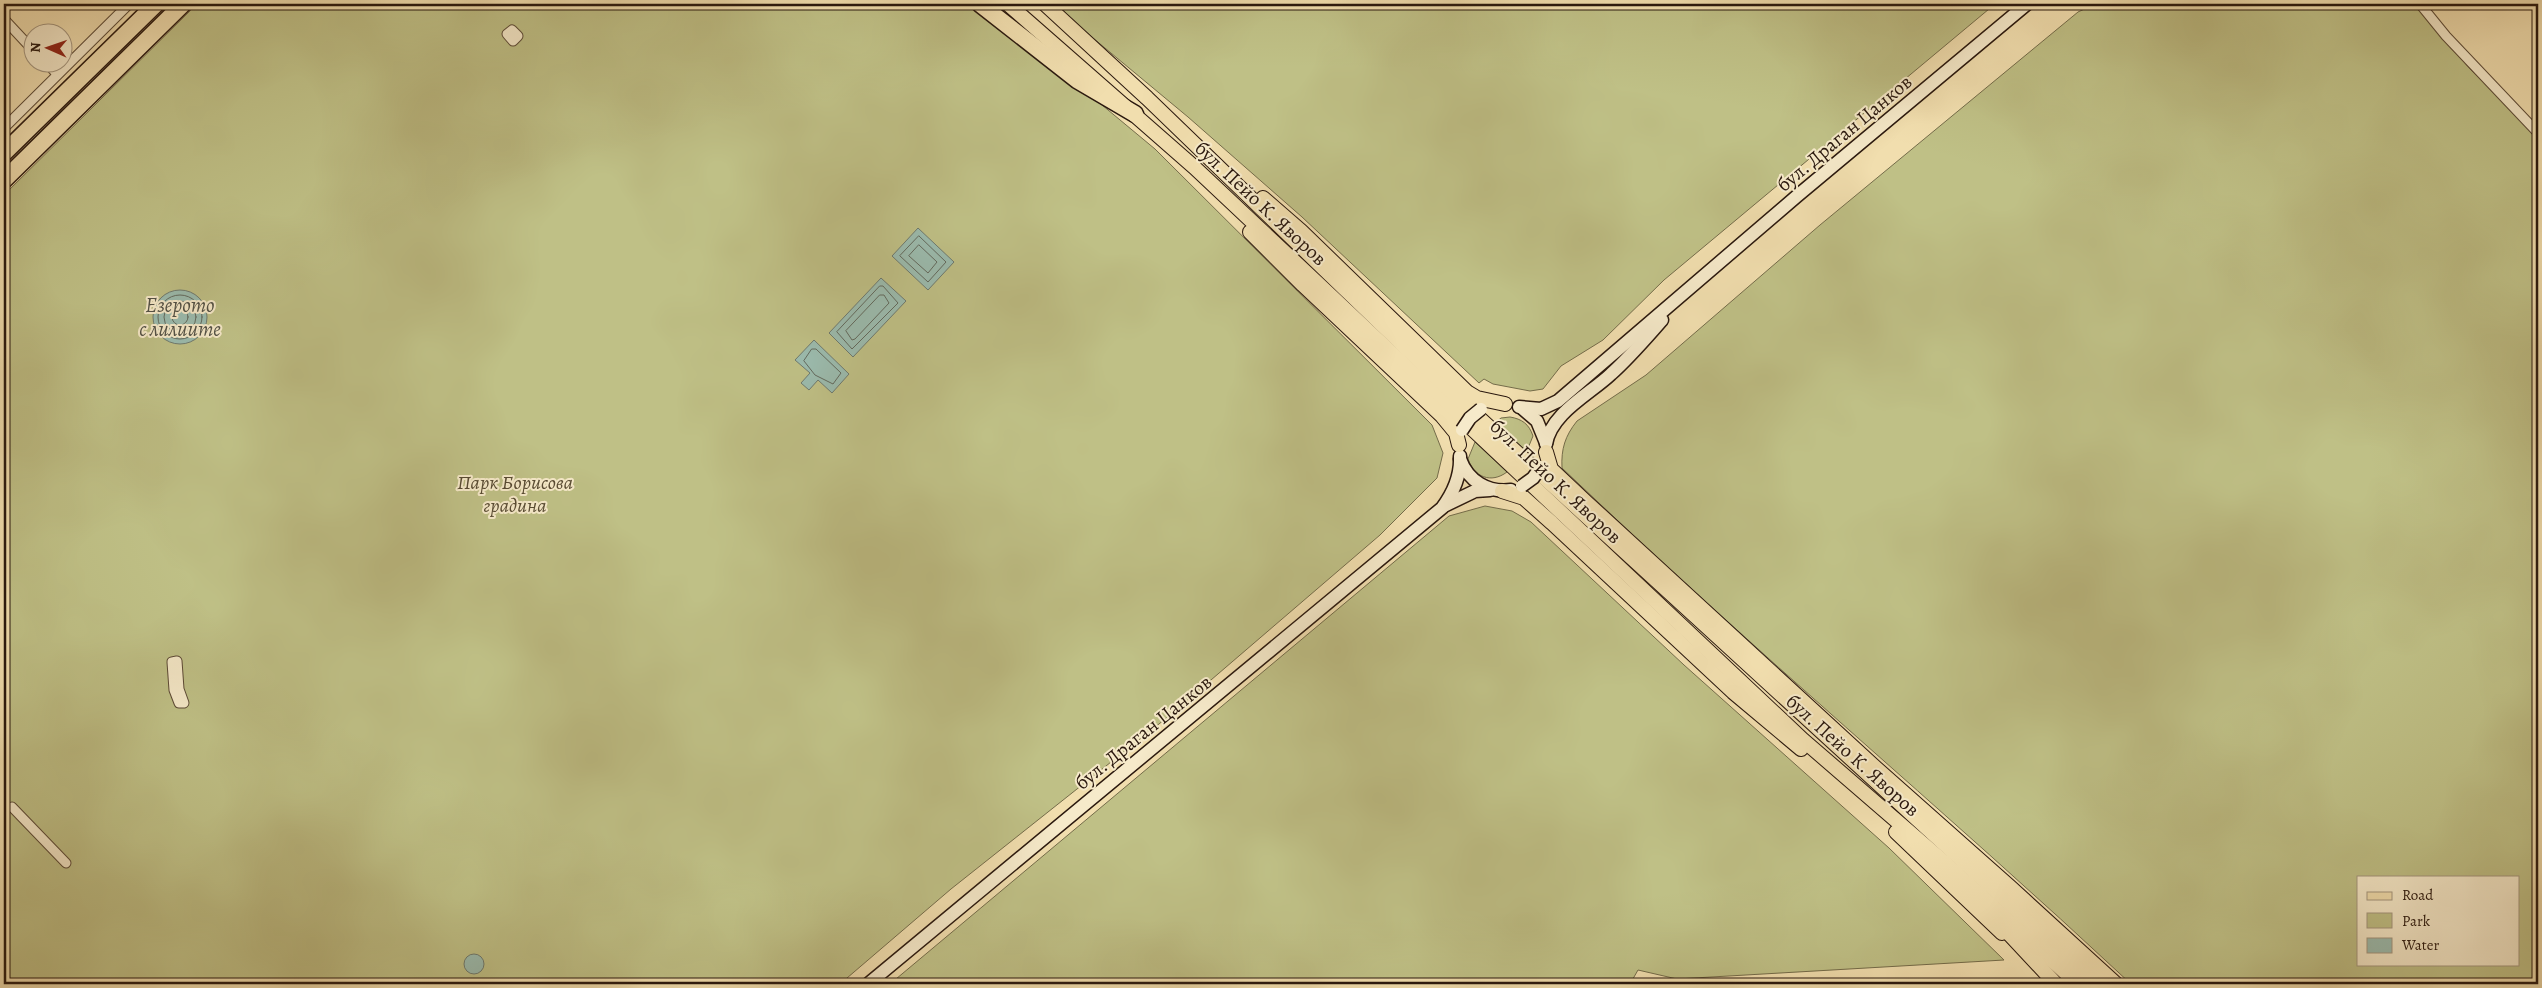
<svg xmlns="http://www.w3.org/2000/svg" width="2542" height="988" font-family="Alegreya,serif">
<rect width="100%" height="100%" fill="#f1deae"/>
<filter id="stains"><feTurbulence type="fractalNoise" baseFrequency=".004" numOctaves="4"/><feColorMatrix values="0 0 0 0 .2 0 0 0 0 .09 0 0 0 0 .02 0 0 0 .5 -.17"/></filter>
<radialGradient id="worn" r=".72"><stop offset=".6" stop-color="#630" stop-opacity="0"/><stop offset="1" stop-color="#630" stop-opacity=".3"/></radialGradient>
<g fill="#bfc086" stroke="#746c4a" fill-rule="evenodd">
<polygon points="197,4 968,4 1096,100 1155,149 1432,425 1443,453 1437,478 1380,535 1169,716 951,889 840,984 4,984 4,195"/>
<polygon points="1052,4 1995,4 1664,280 1603,340 1561,366 1543,389 1530,391 1493,384 1484,379 1479,383 1302,217 1188,117"/>
<path d="M2095,4H2414L2471,70L2538,137V984H2131C1944,809 1747,646 1562,468C1561,449 1565,436 1577,421L1646,375L1820,225L2078,12ZM2358,877H2518V964H2358Z"/>
<path d="M1510,417C1522,419 1529,424 1533,436L1526,453L1495,423L1501,418Z"/>
<path d="M1475,442L1507,472C1491,484 1474,477 1468,459Z"/>
<polygon points="1485,506 1512,511 1531,522 1684,665 1889,848 2004,960 1677,979 1638,970 1630,984 890,984 1449,516"/>
</g>
<g fill="#9bbcaf" stroke="#6e7a6f">
<polygon points="918,228 954,262 928,290 892,256"/>
<polygon points="881,278 906,301 853,357 829,333"/>
<circle cx="180" cy="317" r="27"/>
<polygon points="814,340 849,374 832,393 818,380 809,390 801,383 810,373 795,360"/>
<circle cx="474" cy="964" r="10"/>
</g>
<g fill="none" stroke-linecap="round" stroke-linejoin="round">
<g stroke="#626a5e" stroke-width="1">
<polygon points="919,236 946,262 928,282 900,256"/>
<polygon points="919,245 937,262 928,273 909,256"/>
<polygon points="880,286 883,286 898,303 852,349 837,332"/>
<circle cx="180" cy="317" r="22"/>
<polygon points="880,295 884,295 889,303 855,339 852,340 846,331"/>
<circle cx="180" cy="317" r="16"/>
<circle cx="180" cy="317" r="8"/>
<polygon points="812,349 816,349 841,373 833,384 815,375 804,361"/>
</g>
<g stroke="#5c4a36" stroke-width="11">
<g id="street">
<polyline points="2420,4 2446,36 2538,133"/>
<polyline points="4,19 32,49"/>
<polygon points="512,30 518,36 513,41 507,34"/>
<polyline points="46,62 57,74"/>
<polyline points="4,128 129,4"/>
<polygon points="177,661 179,689 184,703 179,703 174,690 172,662"/>
<polyline points="12,807 66,863"/>
</g>
</g>
<g stroke="#2a180e" stroke-width="15">
<g id="secondary">
<polyline points="1519,407 1541,409 1558,401 1797,196 2027,4"/>
<polyline points="1523,409 1537,421 1546,443"/>
<path d="M1546,444C1551,413 1590,394 1611,374C1630,357 1646,338 1662,320"/>
<path d="M1460,459C1468,481 1488,493 1511,490"/>
<polyline points="1444,506 1475,491 1490,490"/>
<path d="M868,984L1442,508C1454,492 1461,476 1460,456"/>
</g>
</g>
<g stroke="#2a180e" stroke-width="16">
<g id="primary">
<polyline points="1008,4 1194,167 1803,740 1943,861 2078,984"/>
<polyline points="1045,4 1147,98 1467,407 2097,984"/>
<polyline points="1263,198 1301,231 1467,392 1477,398 1505,404"/>
<polyline points="1250,232 1303,285 1442,416 1456,433 1459,445"/>
<polyline points="1546,452 1551,469 1586,502 1878,770 2010,887 2116,984"/>
<polyline points="1502,491 1524,498 1552,523 1733,692 1801,749"/>
<polyline points="1896,832 2002,933"/>
<polyline points="1999,923 2055,983"/>
</g>
</g>
<g stroke="#2a180e" stroke-width="19">
<g id="highway">
<polyline points="980,4 1077,80 1135,114"/>
<polyline points="4,153 156,4"/>
<polyline points="4,180 183,4"/>
</g>
</g>
<use href="#street" stroke="#f6eaca" stroke-width="9"/>
<use href="#secondary" stroke="#f6eaca" stroke-width="12"/>
<use href="#primary" stroke="#f1deae" stroke-width="14"/>
<use href="#highway" stroke="#f1deae" stroke-width="16"/>
<g stroke="#2a180e" stroke-width="15" stroke-linecap="butt">
<g id="secondary-bridge">
<polyline points="1462,430 1470,418 1481,409"/>
<polyline points="1522,486 1533,478 1541,467"/>
</g>
</g>
<use href="#secondary-bridge" stroke="#f6eaca" stroke-width="12"/>
</g>
<g text-anchor="middle" stroke-width="4" stroke-linejoin="round" paint-order="stroke">
<g font-size="20" fill="#2a180e" stroke="#f6eaca">
<text transform="translate(1844 133) rotate(-40)" y="7">бул. Драган Цанков</text>
<text transform="translate(1261 203) rotate(43)" y="7">бул. Пейо К. Яворов</text>
<text transform="translate(1556 481) rotate(43)" y="7">бул. Пейо К. Яворов</text>
<text transform="translate(1143 732) rotate(-39)" y="7">бул. Драган Цанков</text>
<text transform="translate(1853 755) rotate(42)" y="7">бул. Пейо К. Яворов</text>
</g>
<g font-size="20" font-style="italic" fill="#574a32" stroke="#f6eaca">
<text x="515" y="489">Парк Борисова<tspan x="515" dy="23">градина</tspan></text>
</g>
<g font-size="21" font-style="italic" fill="#525146" stroke="#f6eaca">
<text x="180" y="312">Езерото<tspan x="180" dy="24">с лилиите</tspan></text>
</g>
</g>
<rect width="2542" height="988" fill="none" stroke="#f1deae" stroke-width="20"/>
<rect x="5" y="5" width="2532" height="978" fill="none" stroke="#2a180e" stroke-width="2.5"/>
<rect x="10" y="10" width="2522" height="968" fill="none" stroke="#2a180e"/>
<rect x="2357" y="876" width="162" height="90" fill="#f6eaca" stroke="#a4967f"/>
<rect x="2367" y="892" width="25" height="8" fill="#f1deae" stroke="#a4967f"/>
<text x="2402" y="900" font-size="15" fill="#2a180e">Road</text>
<rect x="2367" y="913" width="25" height="15" fill="#bfc086" stroke="#a4967f"/>
<text x="2402" y="926" font-size="15" fill="#2a180e">Park</text>
<rect x="2367" y="938" width="25" height="15" fill="#9bbcaf" stroke="#a4967f"/>
<text x="2402" y="950" font-size="15" fill="#2a180e">Water</text>
<g transform="translate(48 48) rotate(272)"><circle r="24" fill="#f6eaca" stroke="#a4967f"/>
<path d="M0-4L9 19L0 12L-9 19Z" fill="#8f2418"/>
<text y="-8" font-size="14" font-weight="bold" text-anchor="middle" fill="#2a180e">N</text>
</g>
<rect width="100%" height="100%" filter="url(#stains)"/>
<rect width="100%" height="100%" fill="url(#worn)"/>
</svg>
